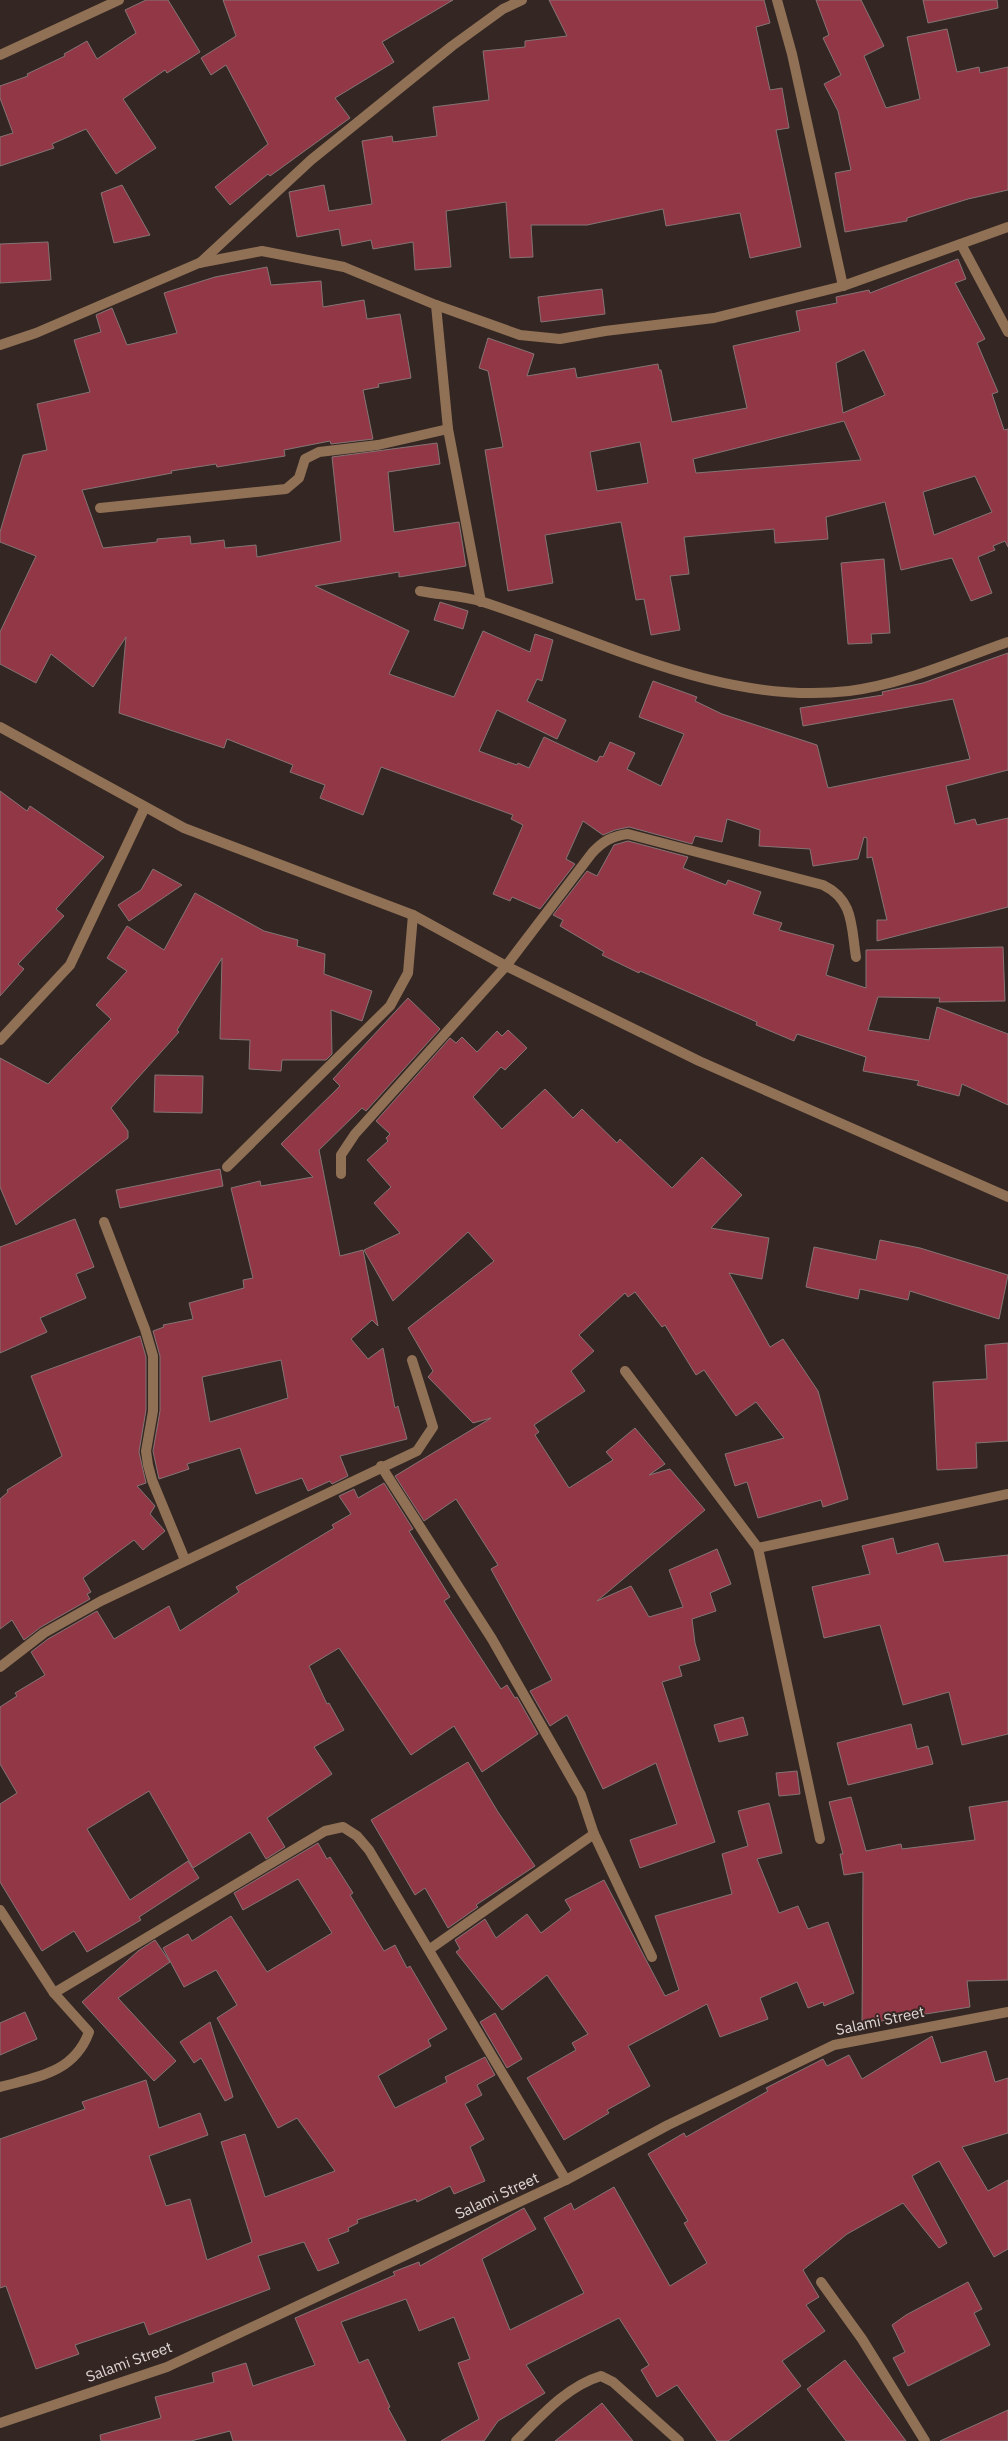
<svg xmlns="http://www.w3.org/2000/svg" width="1008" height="2441" font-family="'IBM Plex Sans',sans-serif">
<rect width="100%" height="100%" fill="#342723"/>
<g fill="#923746" stroke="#857475" fill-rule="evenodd">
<polygon points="146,0 168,0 200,52 167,73 165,70 123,99 156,148 116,174 86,129 52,144 54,148 0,166 0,137 13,133 0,98 0,86 28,76 27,74 65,56 64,54 87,41 97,59 136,33 125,10"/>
<polygon points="223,0 453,0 382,42 394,62 335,98 350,118 270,176 268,174 230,205 215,187 268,144 226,65 211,75 201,58 236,36"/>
<polygon points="549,0 764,0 770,23 756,27 770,90 782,88 789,128 776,130 801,247 750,258 740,213 666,226 663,209 587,225 531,225 533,257 510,258 506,202 446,211 451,267 415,270 413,242 373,249 371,240 342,246 339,229 297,237 289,192 324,185 329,211 372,204 362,141 392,136 393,142 437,136 433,107 489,100 483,51 525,47 525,41 567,36"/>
<polygon points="816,0 861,0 884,46 864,56 886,108 920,99 907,37 947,29 957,72 979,67 980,73 1008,67 1008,190 968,199 907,218 907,221 845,232 835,173 851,170 838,111 824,84 841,75 823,38 829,35"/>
<polygon points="923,0 997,0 998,8 928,23"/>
<polygon points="122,185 150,235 114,243 101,193"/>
<polygon points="48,242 51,280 0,283 0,244"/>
<path d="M958,259L966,279L955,283L985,339L977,343L998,392L992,394L1004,430L1008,429V547L1005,541L993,546L995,550L978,557L992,593L971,601L952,558L901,570L885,502L826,517L828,539L775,543L774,529L684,537L689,574L670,576L680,630L651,635L644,599L636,600L621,522L545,535L553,583L508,591L485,450L503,447L488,371L479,368L488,338L534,354L527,376L575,368L577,378L658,364L659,370H661L672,422L747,408L733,346L800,331L796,311L837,303L836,297L869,290L870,293ZM864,350L885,395L843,413L836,363ZM844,421L861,460L696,473L693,459ZM640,442L648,483L597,491L590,452ZM975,476L992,512L934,535L923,492Z"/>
<polygon points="267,267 271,285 321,281 323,307 364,300 367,319 400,314 411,378 378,384 379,387 363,390 373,439 331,444 330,441 284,450 285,456 217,467 216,464 171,471 172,473 82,490 103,548 157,542 157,539 190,536 191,544 224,540 225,548 256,545 257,557 341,541 332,457 437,443 440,464 388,472 394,532 459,522 466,566 399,577 399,572 315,586 409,631 389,674 454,697 483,631 530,652 535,634 553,640 542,681 537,679 527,701 566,720 557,739 497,710 479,751 517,765 518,763 529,768 544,737 597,762 600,756 603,757 610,742 635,753 627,769 661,786 684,734 639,717 653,681 697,697 695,701 722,714 817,745 828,788 970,759 953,699 803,726 800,708 883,695 882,692 923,683 1008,653 1008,770 946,786 955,824 975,819 977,825 1008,818 1008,907 877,941 877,920 887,920 872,857 867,858 867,838 864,837 858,859 813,866 810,849 759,846 760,830 727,819 722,842 695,836 692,844 629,827 615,830 603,835 583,821 566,859 575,864 540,909 512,897 510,901 493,894 523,825 511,819 513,815 381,767 363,815 320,798 325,785 290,772 293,765 227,739 224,748 119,713 126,637 93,687 51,654 36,683 0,664 0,632 36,556 0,542 0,532 23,455 47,450 37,404 90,392 74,340 101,332 96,315 112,308 127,345 177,333 164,293 215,277"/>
<polygon points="602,289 605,314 541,322 538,297"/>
<polygon points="884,559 890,633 871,634 872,643 848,644 841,563"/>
<polygon points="440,602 468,611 463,629 434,620"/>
<polygon points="0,791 27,811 30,806 104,857 56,909 64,916 18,964 24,969 0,996"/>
<polygon points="628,841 688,857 683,868 726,885 728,880 761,892 753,914 782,923 779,930 834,945 826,975 866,988 866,950 1003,947 1005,1001 939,1002 940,998 878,997 868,1030 929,1040 937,1007 1008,1034 1008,1105 962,1084 959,1096 917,1085 919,1081 863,1071 866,1057 797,1034 794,1041 756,1025 757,1022 640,971 639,973 602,955 604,952 560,926 563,920 553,915 587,871 597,876 614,845"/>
<polygon points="153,869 182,885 129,921 118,905 141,890"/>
<polygon points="195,893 264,931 298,940 297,946 325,954 324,974 372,991 362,1021 331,1010 332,1054 326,1060 282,1060 281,1071 249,1069 250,1040 220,1039 222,958 177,1030 179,1032 111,1108 128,1131 128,1138 16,1225 0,1187 0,1058 48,1084 111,1019 96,1005 127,971 107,958 127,926 164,950"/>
<path d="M408,998L440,1029L366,1111L362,1108L319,1150L340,1256L363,1250L378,1326L372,1320L351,1339L368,1359L383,1348L395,1408L398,1406L407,1439L340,1456L348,1476L332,1484L330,1481L308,1491L302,1478L256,1494L240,1448L187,1464L189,1469L159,1479L153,1451L160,1411V1356L153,1331L164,1327L163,1325L193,1319L189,1303L244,1288L243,1280L253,1278L231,1188L260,1181L261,1186L313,1177L281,1144L340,1086L333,1079ZM281,1360L288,1398L210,1422L202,1377Z"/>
<polygon points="508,1030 527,1048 505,1070 501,1067 473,1097 502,1129 545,1089 573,1118 582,1109 617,1143 620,1139 672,1188 702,1157 742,1195 711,1228 769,1238 762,1279 729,1273 770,1347 783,1339 818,1391 848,1499 823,1507 821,1500 758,1518 747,1482 735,1486 725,1454 784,1438 756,1402 736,1416 704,1370 696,1375 665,1325 662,1327 635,1292 628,1297 625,1293 579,1335 594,1351 571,1371 585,1391 534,1425 539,1432 535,1435 569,1488 613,1460 606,1452 635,1428 665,1464 649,1475 670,1469 705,1510 597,1601 631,1586 649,1617 683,1607 669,1570 717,1549 731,1584 710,1593 716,1611 692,1619 695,1643 700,1660 679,1666 682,1676 662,1682 715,1842 640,1868 630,1840 677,1824 656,1763 603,1789 567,1715 550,1726 530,1691 552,1680 491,1569 498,1565 456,1499 424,1521 395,1476 491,1418 473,1423 428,1377 433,1371 408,1328 494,1261 468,1232 393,1301 364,1250 400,1233 374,1203 391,1187 367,1160 388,1141 386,1138 390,1134 376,1121 450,1038 456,1043 462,1037 477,1052 497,1031 502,1036"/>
<polygon points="155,1075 203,1076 202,1113 154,1112"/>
<polygon points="220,1169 223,1186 120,1208 116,1190"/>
<polygon points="75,1219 94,1267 76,1274 86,1298 40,1318 47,1332 0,1353 0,1247"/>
<polygon points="880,1240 920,1248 1008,1275 999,1319 910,1291 908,1300 860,1289 858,1299 806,1287 814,1247 876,1260"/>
<polygon points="140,1336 146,1357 146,1410 139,1452 146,1483 137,1486 155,1506 150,1514 165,1531 143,1550 134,1540 83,1578 91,1592 87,1594 90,1599 41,1627 24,1640 12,1620 0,1629 0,1499 8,1492 7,1490 62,1456 31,1376"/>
<polygon points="1008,1343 1008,1441 976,1443 977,1468 937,1470 933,1382 987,1379 985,1345"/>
<polygon points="384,1483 413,1529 409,1531 450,1597 444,1601 501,1689 507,1685 515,1698 517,1697 538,1734 482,1772 454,1726 411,1755 339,1648 309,1666 327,1704 329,1703 344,1730 314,1747 332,1774 267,1818 285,1847 266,1859 250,1832 193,1868 149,1791 87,1829 130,1900 188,1861 199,1878 139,1917 141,1920 87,1952 74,1931 42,1951 0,1882 0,1804 17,1793 0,1764 0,1707 17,1696 15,1693 45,1675 31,1652 48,1639 97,1611 114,1639 169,1606 180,1631 239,1592 236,1587 334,1528 332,1525 351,1514 339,1496 354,1489 358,1498"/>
<polygon points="893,1538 897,1554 938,1543 944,1562 1008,1555 1008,1734 962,1745 949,1692 903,1705 880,1625 824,1638 812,1587 870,1574 862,1546"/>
<polygon points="743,1717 748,1735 719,1742 714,1725"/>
<polygon points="911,1724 917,1749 928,1746 933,1764 848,1785 837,1743"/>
<polygon points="468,1762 498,1812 535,1866 476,1905 478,1907 448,1928 425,1888 415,1895 371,1820"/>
<polygon points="797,1771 800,1794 779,1796 776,1773"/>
<polygon points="851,1797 866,1851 901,1844 902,1849 975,1840 969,1807 1008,1801 1008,1980 967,1981 970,2007 862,2024 863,1872 844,1875 840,1854 843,1854 829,1802"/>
<polygon points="769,1803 782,1853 757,1859 779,1913 798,1906 808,1929 828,1922 854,1993 824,2006 823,2002 808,2008 797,1982 760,1998 768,2019 720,2037 707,2004 628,2046 650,2086 607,2110 609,2113 564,2140 527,2078 576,2050 572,2043 588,2034 547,1975 502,2010 456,1952 460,1949 455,1940 485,1919 496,1938 527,1914 541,1933 571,1910 565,1900 604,1880 665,1996 679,1990 655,1916 732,1894 722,1854 748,1846 738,1811"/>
<polygon points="318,1843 327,1859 330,1857 353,1893 350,1895 384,1951 395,1945 407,1968 410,1966 447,2029 428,2040 431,2046 378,2076 395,2108 447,2082 445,2077 485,2057 495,2075 477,2085 482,2095 465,2104 484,2139 470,2147 485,2181 454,2194 450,2186 417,2202 416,2199 357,2220 358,2223 348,2228 349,2231 328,2239 339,2263 318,2271 304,2242 258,2256 270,2289 149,2335 144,2322 75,2345 79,2354 36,2369 6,2286 0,2288 0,2139 85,2109 82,2102 146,2080 159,2128 200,2113 208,2135 149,2156 166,2206 190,2199 207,2260 252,2242 221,2142 245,2134 265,2197 335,2171 297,2118 278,2128 217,2018 237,2005 216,1970 184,1987 163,1948 188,1934 192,1941 231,1916 267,1972 332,1933 298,1879 243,1910 234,1893"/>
<polygon points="155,1940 170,1962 118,1998 176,2061 154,2081 82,2002 138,1951"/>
<polygon points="25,2012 37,2039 0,2055 0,2023"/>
<polygon points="495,2013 522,2059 507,2068 480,2022"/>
<polygon points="210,2022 233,2097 225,2101 201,2058 194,2063 180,2042"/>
<polygon points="932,2036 941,2063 986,2051 995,2082 1008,2078 1008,2133 962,2147 988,2191 1008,2180 1008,2249 994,2257 939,2161 912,2176 947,2243 939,2248 903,2203 847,2234 803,2270 819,2297 806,2305 825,2331 782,2361 801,2386 728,2441 717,2441 677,2385 657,2397 641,2370 649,2365 619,2318 526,2365 545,2393 498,2421 484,2441 441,2441 479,2419 458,2363 470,2359 454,2317 419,2331 406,2299 341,2322 359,2363 368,2359 390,2407 388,2408 406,2441 233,2441 230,2431 191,2441 101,2441 100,2435 161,2418 155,2397 214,2382 212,2373 246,2363 253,2386 315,2365 295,2318 395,2275 393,2272 419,2262 420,2266 524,2208 536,2229 482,2259 510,2330 584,2293 544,2218 571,2203 574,2210 614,2187 670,2286 707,2263 684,2223 688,2221 648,2154 684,2133 686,2137 768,2091 766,2088 823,2059 827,2066 849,2055 862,2079"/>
<polygon points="968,2282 982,2309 974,2313 990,2345 908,2386 893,2358 905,2352 892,2325 906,2315"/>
<polygon points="845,2360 906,2441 846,2441 807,2389"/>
<polygon points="602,2403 633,2441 555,2441"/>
<polygon points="1008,2410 1008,2441 940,2441"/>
</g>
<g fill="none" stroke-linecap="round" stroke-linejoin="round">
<g stroke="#907156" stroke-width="10">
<polyline points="777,0 792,54 843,286"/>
<polyline points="0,55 119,0"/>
<polyline points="961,244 1008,332"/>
<polyline points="200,263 311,160 452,46 503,9 522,0"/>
<polyline points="436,305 448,429 481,602"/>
<polyline points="0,345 36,333 199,263 262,251 344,267 436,305 520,335 560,339 605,331 714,318 843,286 1008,227"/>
<polyline points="100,508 286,489 299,478 305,459 319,452 378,445 448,429"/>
<path d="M420,591C441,595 464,596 483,602C601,640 722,706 849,691C904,684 956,660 1008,642"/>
<polyline points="0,727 184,828 413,915 506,966 699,1061 1008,1197"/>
<polyline points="0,1040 70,965 145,807"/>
<polyline points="227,1167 390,1006 408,973 413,915"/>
<path d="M341,1174V1155L355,1134L506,966L592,853C603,841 612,836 628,834L823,885C854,900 851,926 856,957"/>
<polyline points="104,1222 145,1329 153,1356 153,1411 146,1451 148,1465 152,1480 185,1560"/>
<polyline points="625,1371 758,1548 820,1839"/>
<polyline points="381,1466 492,1639 581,1795 594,1834 652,1957"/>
<polyline points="758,1548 1008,1494"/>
<polyline points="0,1667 44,1633 101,1601 417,1451 433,1427 412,1360"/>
<path d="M0,1910L54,1993L89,2032C74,2073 37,2077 0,2087"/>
<polyline points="430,1949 594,1834"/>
<polyline points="54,1993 325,1831 343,1827 357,1836 369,1850 566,2180"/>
<polyline points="821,2282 862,2339 925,2441"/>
<polyline points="0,2423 167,2367 566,2180 668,2125 834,2045 1008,2012"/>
<path d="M516,2441C540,2417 567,2386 601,2376L613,2382L679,2441"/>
</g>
</g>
<g text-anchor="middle" stroke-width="4" stroke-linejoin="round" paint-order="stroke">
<g font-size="15" fill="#e0d7d5" stroke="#342723">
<text transform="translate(880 2021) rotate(-12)" y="5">Salami Street</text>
<text transform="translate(497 2196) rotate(-25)" y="5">Salami Street</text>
<text transform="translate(129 2362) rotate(-20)" y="5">Salami Street</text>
</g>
</g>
</svg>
